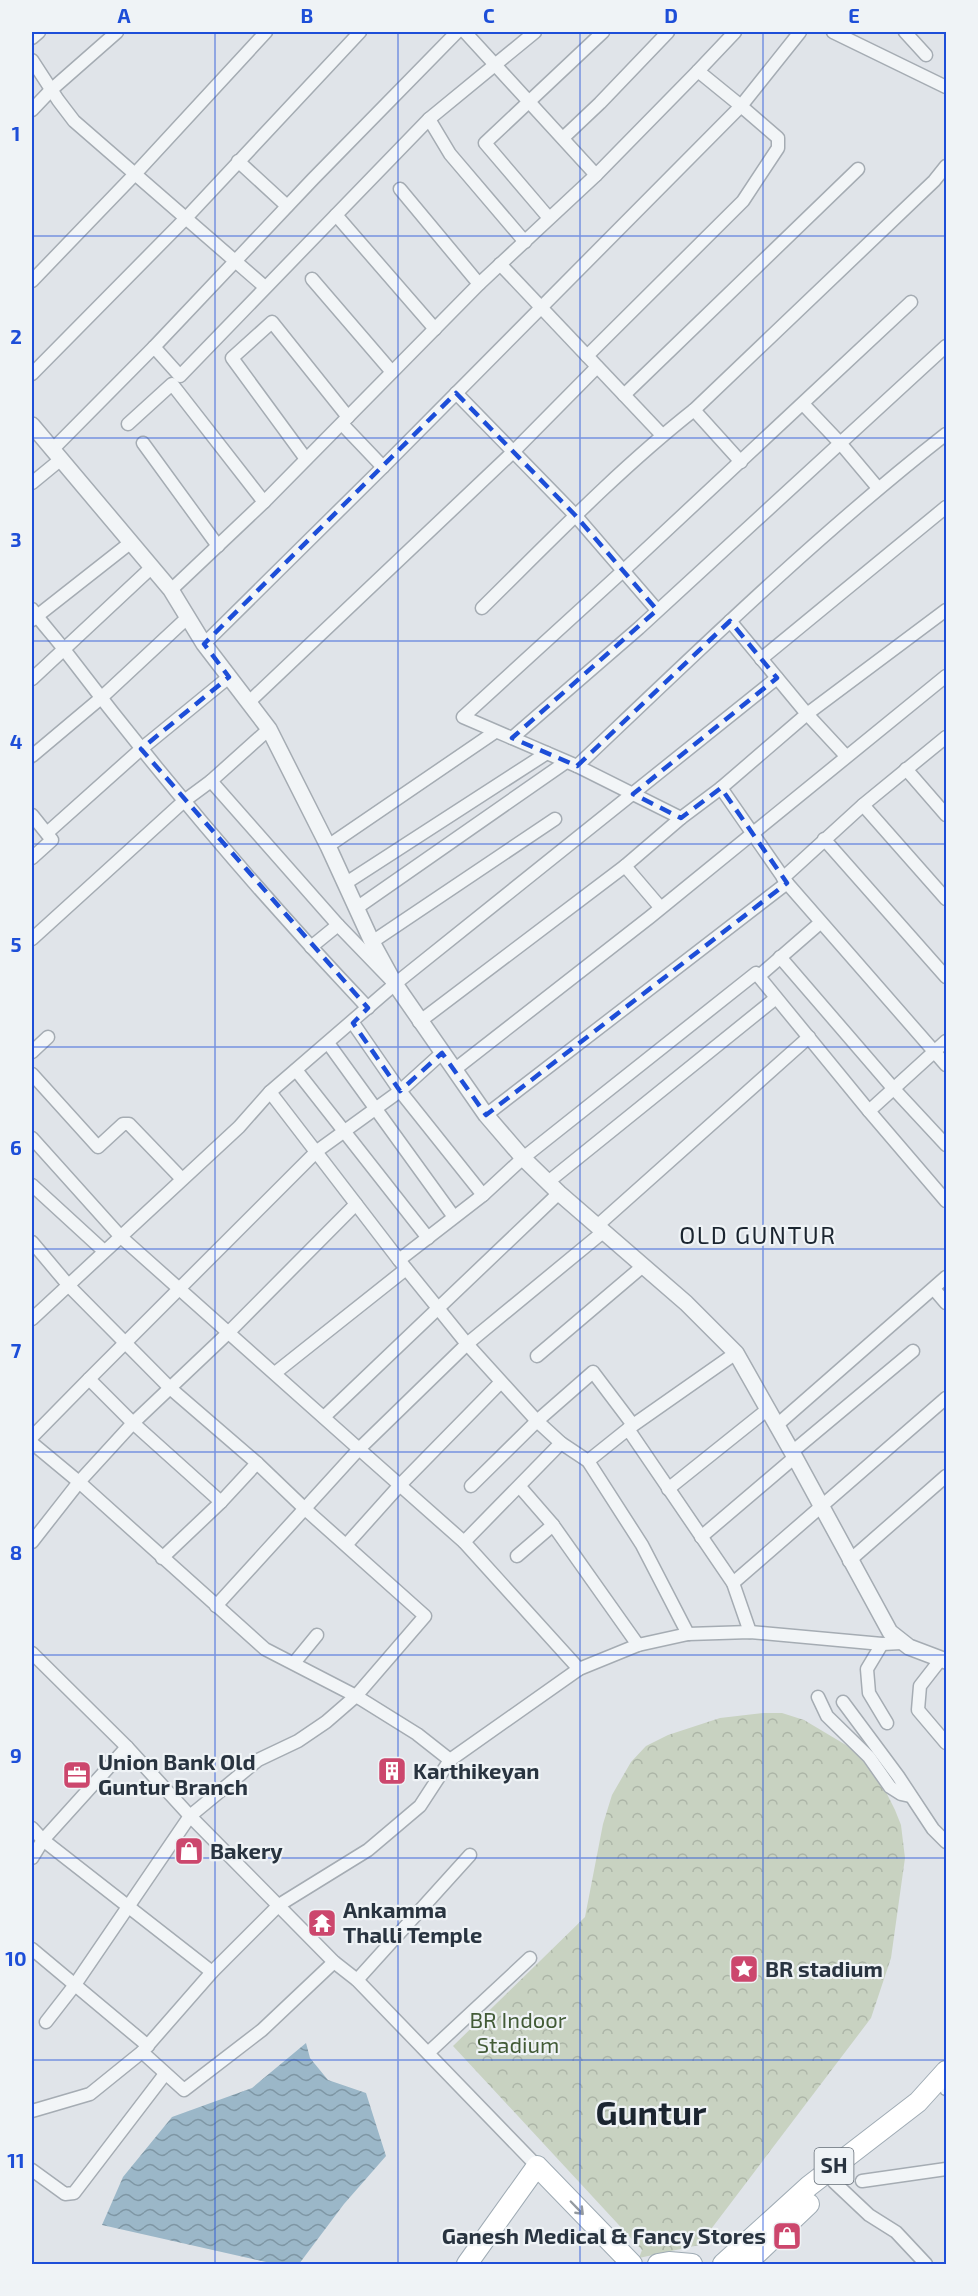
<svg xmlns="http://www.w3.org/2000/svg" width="978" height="2296" font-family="'Exo 2',sans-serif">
<defs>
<pattern id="park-crowns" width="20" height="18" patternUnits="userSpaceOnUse" patternTransform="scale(1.5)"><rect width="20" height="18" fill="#c8d2c1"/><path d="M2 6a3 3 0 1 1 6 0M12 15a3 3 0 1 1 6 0" fill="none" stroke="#acb5a7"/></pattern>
<pattern id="water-waves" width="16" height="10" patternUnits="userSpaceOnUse" patternTransform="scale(1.5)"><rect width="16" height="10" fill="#9bb7c8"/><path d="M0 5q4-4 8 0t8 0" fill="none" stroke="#7e96a4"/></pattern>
</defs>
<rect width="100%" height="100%" fill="#e0e4e9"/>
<polygon fill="url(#park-crowns)" points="763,1713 782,1713 804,1720 846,1745 865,1761 882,1784 895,1810 901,1825 905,1858 891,1958 871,2018 699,2245 639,2258 642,2250 453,2046 585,1917 603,1824 612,1795 631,1762 646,1746 668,1735 720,1718"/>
<polygon fill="url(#water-waves)" points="306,2043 310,2058 328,2080 366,2093 386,2156 344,2204 299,2264 275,2264 102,2225 123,2177 172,2117 252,2088"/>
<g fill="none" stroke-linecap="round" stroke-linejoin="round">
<g stroke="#a5acb3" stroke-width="15">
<g id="minor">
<polyline points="465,32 596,175"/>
<polyline points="833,32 946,87"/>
<polyline points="905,32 926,55"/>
<polyline points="32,38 39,32"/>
<polyline points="32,60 58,100 74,121 265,287"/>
<polyline points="698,71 735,32"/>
<polyline points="32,110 51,90 117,32"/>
<polyline points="429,119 450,154 525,242"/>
<polyline points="563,138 600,103 668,32"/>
<polyline points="238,161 287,206"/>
<polyline points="400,189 479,284"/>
<polyline points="336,215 435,329"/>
<polyline points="549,218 485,143 603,32"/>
<polyline points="500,264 662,435"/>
<polyline points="312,279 392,372"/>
<polyline points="32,281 135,174 266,32"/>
<polyline points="154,347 313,179 457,32"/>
<polyline points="32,374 186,218 360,32"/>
<polyline points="456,393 575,515 657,610"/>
<polyline points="624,395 858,169"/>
<polyline points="803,404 841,444 878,488"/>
<polyline points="694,410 741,462"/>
<polyline points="128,424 172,384 264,502"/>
<polyline points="342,424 383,467"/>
<polyline points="143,443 218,546"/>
<polyline points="52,450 154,347 180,376 429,119 535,32"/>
<polyline points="306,459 232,358 272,322 348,417"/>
<polyline points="32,483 60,460"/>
<polyline points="171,590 264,502 479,284 596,175 698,71 741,106 800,32"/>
<path d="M482,608C551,540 618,470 694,410L934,181L946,166"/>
<path d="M32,609C42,624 55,637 66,652C160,776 261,895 368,1008"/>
<polyline points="32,620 130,543"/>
<polyline points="730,621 807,714 846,756"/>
<polyline points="204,644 383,467 741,106 778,138 778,148 743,201 587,356"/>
<polyline points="761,659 946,507"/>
<polyline points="32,679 152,567"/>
<polyline points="249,702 514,451 597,367"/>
<polyline points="269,729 211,781 338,925"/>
<polyline points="512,738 639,628 946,346"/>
<polyline points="32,756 101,698 187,618"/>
<path d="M577,766C697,652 816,536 946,434"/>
<polyline points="906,769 946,815"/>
<polyline points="721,788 787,883 946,1065"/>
<polyline points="863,805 946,899"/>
<polyline points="32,815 52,840 32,858"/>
<polyline points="681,818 577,766 463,717 624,570 911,302"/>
<polyline points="47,833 141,749 229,677"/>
<polyline points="824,839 946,977"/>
<polyline points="328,846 495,732"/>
<polyline points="625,866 660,907"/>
<polyline points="783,878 863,805 946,737"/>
<polyline points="346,883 547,753"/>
<polyline points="358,907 566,762"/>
<polyline points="32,939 184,801 211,781"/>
<polyline points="372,942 555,819"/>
<polyline points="311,947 338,925 395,984 777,678"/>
<polyline points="780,957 893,1088 946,1145"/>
<polyline points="759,976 820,923"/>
<polyline points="419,1022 625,866 681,818 721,788 807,714 946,610"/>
<polyline points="353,1023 400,1091 483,1195"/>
<polyline points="328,1043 454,1217"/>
<polyline points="32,1052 48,1037"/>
<polyline points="296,1070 428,1238"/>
<polyline points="454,1070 650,917 946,676"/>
<polyline points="32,1074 98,1147 123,1124 129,1124 182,1179"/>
<polyline points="270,1092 399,1260 467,1344 603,1232"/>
<polyline points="869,1111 946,1041"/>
<polyline points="486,1115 787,883"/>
<polyline points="32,1138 121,1237 359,1449 467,1344 537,1421 561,1443 588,1461 642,1545 688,1634"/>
<polyline points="548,1182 776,998"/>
<polyline points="32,1185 104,1251"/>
<polyline points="597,1226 809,1037"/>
<polyline points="32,1242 69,1286 170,1388 257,1463 304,1508 425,1616 356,1696 326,1722 298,1741 258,1760 190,1816 74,1986 46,2022"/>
<polyline points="399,1260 483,1195 523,1158 756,973 869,1111 946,1201"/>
<polyline points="934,1289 946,1303"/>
<polyline points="32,1319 239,1127 270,1092 395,984"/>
<polyline points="537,1356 643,1266"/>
<polyline points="275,1373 406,1269"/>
<polyline points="89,1379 317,1151 400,1091 442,1053"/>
<polyline points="324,1417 559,1193"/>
<polyline points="777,1425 946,1277"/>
<polyline points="629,1428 736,1353"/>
<polyline points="32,1437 89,1379 133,1423 221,1502"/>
<polyline points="32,1443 79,1482 265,1649 356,1696 417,1734 450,1760"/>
<polyline points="792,1452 913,1351"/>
<polyline points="588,1461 628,1429 733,1583 750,1632"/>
<polyline points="471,1486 537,1421 593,1372 633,1425"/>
<polyline points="520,1487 553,1525 638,1645"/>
<polyline points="668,1489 768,1409"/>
<polyline points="701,1537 795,1457"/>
<polyline points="32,1542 79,1482 133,1423 228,1333 356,1204"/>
<polyline points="464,1542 561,1443"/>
<polyline points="347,1544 399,1486 500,1383"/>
<polyline points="517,1556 553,1525"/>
<polyline points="162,1558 221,1502 257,1463"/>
<polyline points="849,1561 946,1476"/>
<polyline points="733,1583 946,1398"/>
<polyline points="216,1606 359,1449 464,1542 579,1669"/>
<polyline points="882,1644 867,1669 869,1693 887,1723"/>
<polyline points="32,1653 127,1747 190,1816 334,1962 357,1980 537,2166"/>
<polyline points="941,1659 920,1686 918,1710 946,1743"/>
<polyline points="294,1663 317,1635"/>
<polyline points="818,1697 827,1716 869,1757 890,1787 901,1794 910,1796"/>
<polyline points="843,1702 898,1776 933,1829 946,1842"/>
<polyline points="32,1828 43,1840 212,1972"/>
<polyline points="32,1858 43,1840 127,1747"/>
<polyline points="32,1949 148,2046"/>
<polyline points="357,1980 470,1855"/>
<polyline points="142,2052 184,2090 262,2030 334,1962"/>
<polyline points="428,2053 530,1958"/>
<polyline points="946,2088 946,2089"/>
<polyline points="32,2111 90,2094 142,2052 212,1972 279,1905 368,1850 420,1806 450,1760 579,1669 638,1645 688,1634 750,1632 882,1644 901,1643"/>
<polyline points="32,2170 65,2194 74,2193 165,2074"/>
<polyline points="862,2181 946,2169"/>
<polyline points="834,2182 869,2215 896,2232 926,2264"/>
</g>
</g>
<g stroke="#a5acb3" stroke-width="18">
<polyline id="tertiary" points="32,425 171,590 204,644 269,729 328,846 372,942 395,984 486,1115 523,1158 559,1193 686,1303 736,1353 792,1452 890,1632 909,1647 946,1661"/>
</g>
<g stroke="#9fabb4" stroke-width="22">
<g id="primary">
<polyline points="467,2264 537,2166 632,2264"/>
<polyline points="658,2264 669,2262 692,2264"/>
<polyline points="723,2264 809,2186 918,2102 946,2071"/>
<polyline points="746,2264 809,2204"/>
</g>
</g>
<use href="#minor" stroke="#f2f5f7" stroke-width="12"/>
<use href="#tertiary" stroke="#f2f5f7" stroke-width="15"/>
<use href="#primary" stroke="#fff" stroke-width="20"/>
</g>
<defs><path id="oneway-shaft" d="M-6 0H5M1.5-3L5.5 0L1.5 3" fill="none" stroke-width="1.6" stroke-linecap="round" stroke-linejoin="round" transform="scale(1.5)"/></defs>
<use stroke="#949aa0" href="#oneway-shaft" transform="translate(577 2208) rotate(46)"/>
<path fill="none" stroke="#1d4ed8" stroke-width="4.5" stroke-dasharray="12 8" stroke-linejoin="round" d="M456,393L575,515L657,610L512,738L577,766L730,621L777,678L633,794L681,818L721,788L787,883L486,1115L442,1053L400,1091L353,1023L368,1008L141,749L229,677L204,644Z"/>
<path fill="none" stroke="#1d4ed8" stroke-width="1.5" stroke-opacity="0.55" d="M215,32V2264M398,32V2264M580,32V2264M763,32V2264M32,236H946M32,438H946M32,641H946M32,844H946M32,1047H946M32,1249H946M32,1452H946M32,1655H946M32,1858H946M32,2060H946"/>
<defs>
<g id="building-square" transform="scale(1.5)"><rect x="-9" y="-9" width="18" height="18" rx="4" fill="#cc476d" stroke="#eff3f6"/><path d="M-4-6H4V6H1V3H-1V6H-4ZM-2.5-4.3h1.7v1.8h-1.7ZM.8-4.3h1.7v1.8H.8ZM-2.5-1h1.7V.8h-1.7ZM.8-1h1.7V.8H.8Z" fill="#fff"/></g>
<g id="office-square" transform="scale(1.5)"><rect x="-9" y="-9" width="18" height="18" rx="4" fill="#cc476d" stroke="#eff3f6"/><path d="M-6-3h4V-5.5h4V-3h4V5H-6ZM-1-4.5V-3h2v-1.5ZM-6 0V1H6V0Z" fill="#fff"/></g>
<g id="shop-square" transform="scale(1.5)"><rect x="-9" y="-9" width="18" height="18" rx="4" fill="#cc476d" stroke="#eff3f6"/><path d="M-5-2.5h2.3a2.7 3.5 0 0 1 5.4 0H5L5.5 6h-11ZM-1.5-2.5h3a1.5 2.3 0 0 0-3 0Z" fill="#fff"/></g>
<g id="temple-square" transform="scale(1.5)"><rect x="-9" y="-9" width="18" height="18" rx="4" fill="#cc476d" stroke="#eff3f6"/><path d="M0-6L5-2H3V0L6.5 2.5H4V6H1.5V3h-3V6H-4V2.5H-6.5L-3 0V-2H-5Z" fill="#fff"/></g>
<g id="sight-square" transform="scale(1.5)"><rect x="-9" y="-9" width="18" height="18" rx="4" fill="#cc476d" stroke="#eff3f6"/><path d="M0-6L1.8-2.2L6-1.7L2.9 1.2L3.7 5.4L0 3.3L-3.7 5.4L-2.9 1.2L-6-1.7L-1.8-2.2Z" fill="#fff"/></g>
</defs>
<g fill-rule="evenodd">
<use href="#building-square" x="392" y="1771"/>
<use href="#office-square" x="77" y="1775"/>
<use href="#shop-square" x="189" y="1851"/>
<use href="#temple-square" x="322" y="1923"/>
<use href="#sight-square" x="744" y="1969"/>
<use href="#shop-square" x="787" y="2236"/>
</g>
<g text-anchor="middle" stroke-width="4.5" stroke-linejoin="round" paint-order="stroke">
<rect fill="#eff3f6" stroke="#646d77" stroke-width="1.5" x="814.5" y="2148" width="39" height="36" rx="4.5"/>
<g font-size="21" font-weight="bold" fill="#293440">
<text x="834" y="2173">SH</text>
</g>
<g font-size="22" font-weight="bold" fill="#293440" stroke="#eff3f6" text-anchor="start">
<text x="98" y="1770">Union Bank Old<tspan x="98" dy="25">Guntur Branch</tspan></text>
<text x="413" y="1779">Karthikeyan</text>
<text x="210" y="1859">Bakery</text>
<text x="343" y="1918">Ankamma<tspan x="343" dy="25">Thalli Temple</tspan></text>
<text x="765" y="1977">BR stadium</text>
<text x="766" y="2244" text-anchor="end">Ganesh Medical &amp; Fancy Stores</text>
</g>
<g font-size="22" fill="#425b36" stroke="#eff3f6">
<text x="518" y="2028">BR Indoor<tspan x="518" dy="25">Stadium</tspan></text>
</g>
<g font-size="24" letter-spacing="1.5" fill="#1b2530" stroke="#eff3f6">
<text x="758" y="1244">OLD GUNTUR</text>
</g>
<g font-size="34" font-weight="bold" fill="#1b2530" stroke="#eff3f6">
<text x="651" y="2125">Guntur</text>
</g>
</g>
<rect width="978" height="2296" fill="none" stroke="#eff3f6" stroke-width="66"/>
<rect x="33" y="33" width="912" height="2230" fill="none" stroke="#1d4ed8" stroke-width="2"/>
<g font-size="20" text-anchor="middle" font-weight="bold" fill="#1d4ed8">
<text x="124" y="23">A</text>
<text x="307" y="23">B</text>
<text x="489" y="23">C</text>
<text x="671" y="23">D</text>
<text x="854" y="23">E</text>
<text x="16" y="141">1</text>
<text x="16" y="344">2</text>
<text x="16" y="547">3</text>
<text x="16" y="749">4</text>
<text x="16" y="952">5</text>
<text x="16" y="1155">6</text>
<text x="16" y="1358">7</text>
<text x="16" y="1560">8</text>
<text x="16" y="1763">9</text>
<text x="16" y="1966">10</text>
<text x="16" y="2168">11</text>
</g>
</svg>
